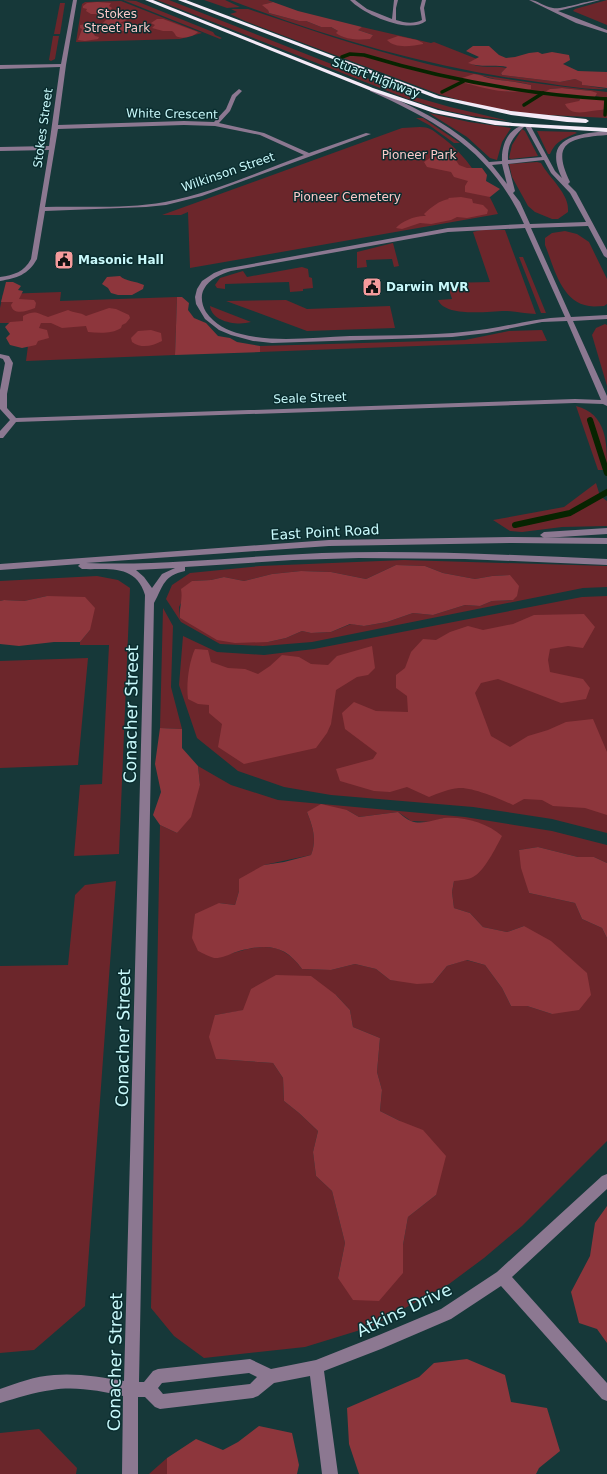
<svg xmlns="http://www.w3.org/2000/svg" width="607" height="1474" font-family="'DejaVu Sans',sans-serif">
<rect width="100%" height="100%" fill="#163839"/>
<g fill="#6c262b" fill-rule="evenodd">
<polygon points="123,0 136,1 213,32 215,35 222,38 220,39"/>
<polygon points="157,0 169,0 415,97 450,107 509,121 472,116 443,110 408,99"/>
<polygon points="204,0 225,0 240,7 227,8"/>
<path d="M230,0H268L273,2L266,4L269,13L299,21H306L321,27H331L338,31L341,36L348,37L373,35L358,30V29L362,27L431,43L434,42L477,59L469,63C480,69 495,65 507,68L501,73L502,75L560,82L575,79L583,82V85L607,89C584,90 560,85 538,82C432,68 329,38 230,0Z"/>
<polygon points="607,0 607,25 573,11 575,9"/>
<polygon points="121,1 202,33 180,39 76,42 82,4 85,2"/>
<polygon points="60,3 65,3 60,34 54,34"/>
<path d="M231,9H248C316,32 384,55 454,70C505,80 556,86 607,92V98L594,96L591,91L562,88L550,89L555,96H574L580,99L579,101L592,110H607V118L530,114L485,107L441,95L245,21L230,14L237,12ZM484,76C499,82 516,80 531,85L510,92L464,83Z"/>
<polygon points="53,36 59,36 55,59 51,61 49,60"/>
<polygon points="429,113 469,122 511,128 502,142 497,160 490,158 467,137"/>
<polygon points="416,118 423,118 460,143 454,143 429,125"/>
<path d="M420,127C429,127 433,130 439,135C467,155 484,183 498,214L190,268L188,212L181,215H162L402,128Z"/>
<polygon points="522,129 525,131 538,156 511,159 509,158 512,145"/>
<path d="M537,131L575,132L577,133C563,139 556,141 550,154H548Z"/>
<path d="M537,162L541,163C549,178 570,194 568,212L558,219H552L535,212L528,206L512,177L509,164Z"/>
<path d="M481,230H505L536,314C526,314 516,311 505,311C489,311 446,318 438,300L452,299L447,283L490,282L473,232Z"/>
<path d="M565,231L577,234L589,242L607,279V304L604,306C599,306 594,307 589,306C561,302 554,267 545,245V238L552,233Z"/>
<polygon points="393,243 399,266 394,267 392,259 366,260 367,267 357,268 357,252"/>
<polygon points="519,257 523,257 546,313 541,313"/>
<polygon points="302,267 308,269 309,277 312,278 313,288 303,289 303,291 290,292 289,282 225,284 225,289 217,288 215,285 220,278 243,271 247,277"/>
<polygon points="61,292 60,301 177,297 175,355 26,361 31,323 0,323 0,308 3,294"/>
<polygon points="286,300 307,309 390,306 395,328 307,331 226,301"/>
<path d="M210,306L251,322C237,326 212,322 210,306Z"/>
<polygon points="605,324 607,325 607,386 592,335 596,328"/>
<polygon points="542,330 547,341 260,352 260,346 465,340 509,331"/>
<path d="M576,406C607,414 607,443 607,470H598Z"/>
<polygon points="596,483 600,496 607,501 607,526 562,527 522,532 510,531 493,520 564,507"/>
<path d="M404,560L607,566V587L583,588L312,642L263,646L220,644L181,622L166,599L172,585L190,573L260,566ZM396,565L425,566L443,573L475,579L492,576L510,575L513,600L492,601L480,606L465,605L433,615L413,613L387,622L364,626L351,624L331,632L311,633L302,631L286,638L268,642L254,641L190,623L180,618L179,607L192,581L211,580L224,577L244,581L272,574L301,571L331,572L366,579Z"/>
<polygon points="97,576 118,580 130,588 119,854 74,856 80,785 102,784 109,645 80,645 80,642 90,630 47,596 24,601 4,600 0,601 0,581"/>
<polygon points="607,596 607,833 552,819 473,807 331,795 284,787 238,771 197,738 179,685 183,636 217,652 264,655 314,649 582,597"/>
<polygon points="163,608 173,626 171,687 182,729 160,728"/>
<polygon points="88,658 78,765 0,768 0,661"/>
<path d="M198,766L231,785L278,800L465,817L552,831L607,845V863L594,857H578L538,847L519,850L529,893L575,903L582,919L602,928L607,938V1141L522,1226L484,1258L449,1284L370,1327L305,1347L204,1358L174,1336L151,1308L160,825L177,833L200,785ZM347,810L359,817L398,812L411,821L432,822L443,818L454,881L452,892L454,908L470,913L483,927L507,932L524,926L552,1014L527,1006H511L502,988L485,965L466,960L447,966L433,983L390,980L376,969L355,964L331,970L302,969C278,935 251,948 217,958L219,903L235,905L239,891L264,865L311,855C317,840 313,827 307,812ZM336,995L350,1010L353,1027L380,1038L377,1072L382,1090L380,1111L400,1121L436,1195L408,1217L403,1245V1273L338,1278L345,1243L332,1191L316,1176L313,1152L318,1131L299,1113L284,1101L283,1078L273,1063L216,1059L215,1015Z"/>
<polygon points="116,881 85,1306 34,1350 0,1353 0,966 68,965 75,895 85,885"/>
<polygon points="39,1429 77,1468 76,1474 0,1474 0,1433"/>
<polygon points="167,1458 167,1474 149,1474"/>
</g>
<g fill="#8d363c">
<polygon points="97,2 111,3 109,6 112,8 110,10 127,12 126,15 129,19 120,23 125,24 124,31 105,32 101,30 104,24 103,23 107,19 105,14 91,14 86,11 87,9 83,8 83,6 87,3"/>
<path d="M273,2L298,11L362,27L358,30L373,35L370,39C360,40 345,40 336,33L338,31L331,27H321L306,21H299L269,13L268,10L262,5Z"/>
<path d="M157,19H163L198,32C195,36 182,40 176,36C175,34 174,32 172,31H163L152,28L155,25L151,23Z"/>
<polygon points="91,23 98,25 97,29 92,32 95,36 99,37 98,39 85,41 78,40 82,29 80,28 80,25"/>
<path d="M398,36L417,40L423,43V44C412,46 395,49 387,40Z"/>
<path d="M473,46H489L499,55L506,58L515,57L529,53L538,52L542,54L552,52L569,55L570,60L563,64L578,71L607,72V88L582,85V82L575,79L560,82L502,75L501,73L507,67C494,64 480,68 468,63L479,57L466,51Z"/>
<path d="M474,74C481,75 487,78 493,79C506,81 518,82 531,85V89C509,96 486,88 464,83L462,78Z"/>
<path d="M562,88L591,91L597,93L595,97L607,98V110C593,108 572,120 565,104L579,101L580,99C569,94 557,96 545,92L550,89Z"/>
<polygon points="444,156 455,159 459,165 467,168 482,168 487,175 486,181 500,189 490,197 465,192 465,186 468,181 454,177 451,172 427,167 424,162 430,158"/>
<path d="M461,197L472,199L473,203L483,205L488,210L487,214L467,218L457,217L451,220L431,224L420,223L402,229L396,228C401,221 417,215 426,216L424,214C430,208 440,200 449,199L448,198Z"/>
<path d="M120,276C125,281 135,281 144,285L143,289L132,295H118L111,293L108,288L102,284L107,277Z"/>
<path d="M6,282H13L21,286L18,290L23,291L19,299L34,300L36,303L35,308C27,311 13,316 11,305L13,302H1Z"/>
<polygon points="177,297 182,297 189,303 188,310 194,318 206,323 218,336 230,338 237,342 260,346 260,352 175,355"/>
<path d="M109,308L116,309L129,315L130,318L126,323L122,325L121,328C112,334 99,333 88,332L86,326L62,328L51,323H41L39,328L47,330L49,338L38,341L36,345L22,348L10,345L6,338L10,334L5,327L10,322L23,321V316C36,310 36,313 48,317L68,310C74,313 80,312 86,316Z"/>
<path d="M151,330L161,333L162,341C152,346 142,349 132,342L131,338L138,331Z"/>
<path d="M396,565L425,566L443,573L475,579L492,576L510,575L519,586L517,596L513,600L492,601L480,606L465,605L433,615L413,613L387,622L364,626L350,624L331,632L311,633L302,631L286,638L268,642L235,643L217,640L180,618C179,607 183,600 181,589L192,581L211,580L224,577L244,581L272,574L301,571L331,572L366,579Z"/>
<polygon points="47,596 85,597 95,608 90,630 80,642 54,642 19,646 0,644 0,601 4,600 24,601"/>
<path d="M584,614L595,627L583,648L568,646L550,649L548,660L550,672L583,679L590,688L586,699L561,703L498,679L481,683L475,693L491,736L510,747L528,736L548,730L566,722L593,719L607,752V815L585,808L553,806L542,800L524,799L513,805C501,799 472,787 459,788C448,789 439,793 429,797L407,787L390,792L374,791L340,781L336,769L373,759L377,753L345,729L342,713L354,702L376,711L408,712L407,696L396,688V675L405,668L411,652L423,639L436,640L450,632L468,626L483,630L513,624L534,615Z"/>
<path d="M372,646L375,668L368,675L357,677L336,690L331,724L327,733L316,748L244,764L218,747L222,724L209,713V705L198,704L188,699C186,684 189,662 195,649L208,650L211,662L228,668L245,669L258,674L270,666L282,655L299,657L311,664L328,665L337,656Z"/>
<polygon points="160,728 182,729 182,748 198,766 200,785 191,817 177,833 160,825 153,815 161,792 155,764"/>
<path d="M321,804L347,810L359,817L398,812C402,815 406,819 411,821C421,825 434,820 444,818C463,816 488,823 502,836C496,847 484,872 473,877C468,880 460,880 454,881L452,892L454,908L470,913L483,927L507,932L524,926L551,941L587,973L591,995L579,1010L552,1014L527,1006H511L502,988L485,965L467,960L447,966L433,983L417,984L390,980L376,969L355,964L331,970L302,969C284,944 267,944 239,951C232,953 225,957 218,958C212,959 203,953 198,951L192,938L195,914L219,903L235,905L239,891V879L264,865L284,862L311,855C317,840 313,827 307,812Z"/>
<polygon points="538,847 578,857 594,857 607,863 607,938 602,928 582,919 575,903 529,893 521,868 519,850"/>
<polygon points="276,975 311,976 336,995 350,1010 353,1027 380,1038 377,1072 382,1090 380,1111 400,1121 423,1130 446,1156 436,1195 408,1217 403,1245 403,1273 379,1301 353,1300 338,1278 345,1243 332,1191 316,1176 313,1152 318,1131 299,1113 284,1101 283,1078 273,1063 216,1059 209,1037 215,1015 243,1010 251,989"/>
<polygon points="607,1206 607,1343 597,1329 579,1323 571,1292 590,1256 595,1223"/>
<polygon points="467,1359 505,1375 511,1402 547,1408 560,1451 539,1468 536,1474 359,1474 349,1444 347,1408 419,1377 434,1363"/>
<polygon points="259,1426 292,1433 299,1465 297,1474 167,1474 167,1458 196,1439 223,1450 238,1442"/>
</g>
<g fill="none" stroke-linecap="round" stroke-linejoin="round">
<g stroke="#072401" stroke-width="3.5">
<path d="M342,57L350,54L364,55C443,79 525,94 607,99"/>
<polyline points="442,92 464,81"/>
<polyline points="524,105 543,93"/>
<polyline points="605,115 606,99"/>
</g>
<g stroke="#072401" stroke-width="6">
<polyline points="590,420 607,473"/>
<polyline points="515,525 570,513 607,492"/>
</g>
<g fill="#8c7891" fill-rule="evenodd">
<path d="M73,0H77L66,65L58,125L184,121L214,122L226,109L232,95L239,89L242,91L236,97L230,111L219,123L264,133L309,153L366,133L371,134L202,196L166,205L146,207L45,211L37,259C28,275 17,278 0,281V277C14,275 24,272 31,259L49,150L0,151V147L49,146L60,67L0,69V65L61,64ZM184,125L215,126L260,135L304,155C258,172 212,193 165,202C126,209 85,206 45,207L58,129Z"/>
<path d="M350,0H355L367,9L392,19L394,0H398L396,8V20C405,23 414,24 422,20L420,8L422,0H426L424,8L426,21C409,35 363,14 350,0Z"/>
<path d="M529,0C538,0 544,7 553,8C561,10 588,0 600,0L558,11L607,30V33L576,23Z"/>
<path d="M370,89H374C416,108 458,127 489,162L502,161C501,142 511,124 530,125L555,171L562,178C542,137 577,134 607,131V135C571,138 550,141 570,182L568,184L576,192L607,250V258L604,256L588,226L531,228L571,317L607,315V319L573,321L607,396V406L603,404L575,403L16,422L3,438H0V431L10,420L0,409V390L5,363L3,359L0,358V354L9,356L13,363L7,394V408L16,418L575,399L601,400L567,321L542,322L487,333L452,337L272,343L253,341L231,335L219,330L205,319L196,304L195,297L197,289L202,281L214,273L224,269L448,228L524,224C492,152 439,122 370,91ZM525,126L542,157L508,160C507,144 514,136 525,126ZM544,160L551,173L570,193L586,222L530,224L520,202L513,193L515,191L508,164ZM502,164L507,184L492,165ZM525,228L565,317C538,318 513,325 487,329C442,336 396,335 350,336C315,337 276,343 241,334C228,331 214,324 206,312C202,305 200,296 204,289C209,279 221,274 231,271L448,232Z"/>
<polygon points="607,528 607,534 544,538 540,535 544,532"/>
<path d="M512,537L607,538V544L512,543L329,546L86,563C165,566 243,556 322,553C417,550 512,555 607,559V565L465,559L359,558L293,560L185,567V571C163,576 164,585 154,603L139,1382H144L153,1371L158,1369L250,1359L271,1369L316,1360L379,1335L441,1309L497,1272L602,1176L607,1174V1189L512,1277L607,1383V1401L602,1399L501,1286L451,1319L381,1349L324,1371L338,1474H322L310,1376L274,1383L258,1396L253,1398L160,1409L155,1407L145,1397H138V1474H122L123,1396C101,1391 75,1386 52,1390C34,1392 17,1398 0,1403V1389C17,1383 35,1376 54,1375C77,1373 101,1377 124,1381L145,595C136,564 108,570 82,569L78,566L80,564L0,570V564L329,540ZM175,568L162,574L152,588L144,577L136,570ZM249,1373L257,1377L250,1384L163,1394L158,1388L162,1383Z"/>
</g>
<g fill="#f4eaf7" fill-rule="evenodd">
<polygon points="145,0 153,0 373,88 438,110 476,118 513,123 607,128 607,132 495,125 434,113 369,90"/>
<polygon points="178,0 186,0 439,96 511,111 586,119 589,121 586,123 567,122 511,115 435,98"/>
</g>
</g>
<defs>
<g id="civic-square" transform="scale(1)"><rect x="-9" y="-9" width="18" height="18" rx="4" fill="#f59b9c" stroke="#0a2d2f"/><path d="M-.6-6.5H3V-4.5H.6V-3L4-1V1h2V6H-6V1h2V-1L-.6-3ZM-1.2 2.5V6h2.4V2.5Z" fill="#111"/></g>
</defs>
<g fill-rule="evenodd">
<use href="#civic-square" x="64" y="260"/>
<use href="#civic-square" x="372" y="287"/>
</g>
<g text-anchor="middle" stroke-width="3" stroke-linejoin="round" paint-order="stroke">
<g font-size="12" fill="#fcc8c8" stroke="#0a2d2f">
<text x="117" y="18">Stokes<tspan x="117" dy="14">Street Park</tspan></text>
<text x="419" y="159">Pioneer Park</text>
<text x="347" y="201">Pioneer Cemetery</text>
</g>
<g font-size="12" fill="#c9f9fb" stroke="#0a2d2f">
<text transform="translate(376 78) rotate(21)" y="4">Stuart Highway</text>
<text transform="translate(172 114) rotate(1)" y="4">White Crescent</text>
<text transform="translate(43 128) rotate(-82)" y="4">Stokes Street</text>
<text transform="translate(228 172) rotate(-19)" y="4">Wilkinson Street</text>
<text transform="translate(310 398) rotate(-2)" y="4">Seale Street</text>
</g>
<g font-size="12" font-weight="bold" fill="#c9f9fb" stroke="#0a2d2f" text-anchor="start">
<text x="78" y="264">Masonic Hall</text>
<text x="386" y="291">Darwin MVR</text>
</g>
<g font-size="14" fill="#c9f9fb" stroke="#0a2d2f">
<text transform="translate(325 532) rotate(-3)" y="5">East Point Road</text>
</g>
<g font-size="17" fill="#c9f9fb" stroke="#0a2d2f">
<text transform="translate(131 714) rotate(-89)" y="6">Conacher Street</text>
<text transform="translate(123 1038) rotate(-89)" y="6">Conacher Street</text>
<text transform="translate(404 1310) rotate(-25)" y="6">Atkins Drive</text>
<text transform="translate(115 1362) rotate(-89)" y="6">Conacher Street</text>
</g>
</g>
</svg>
